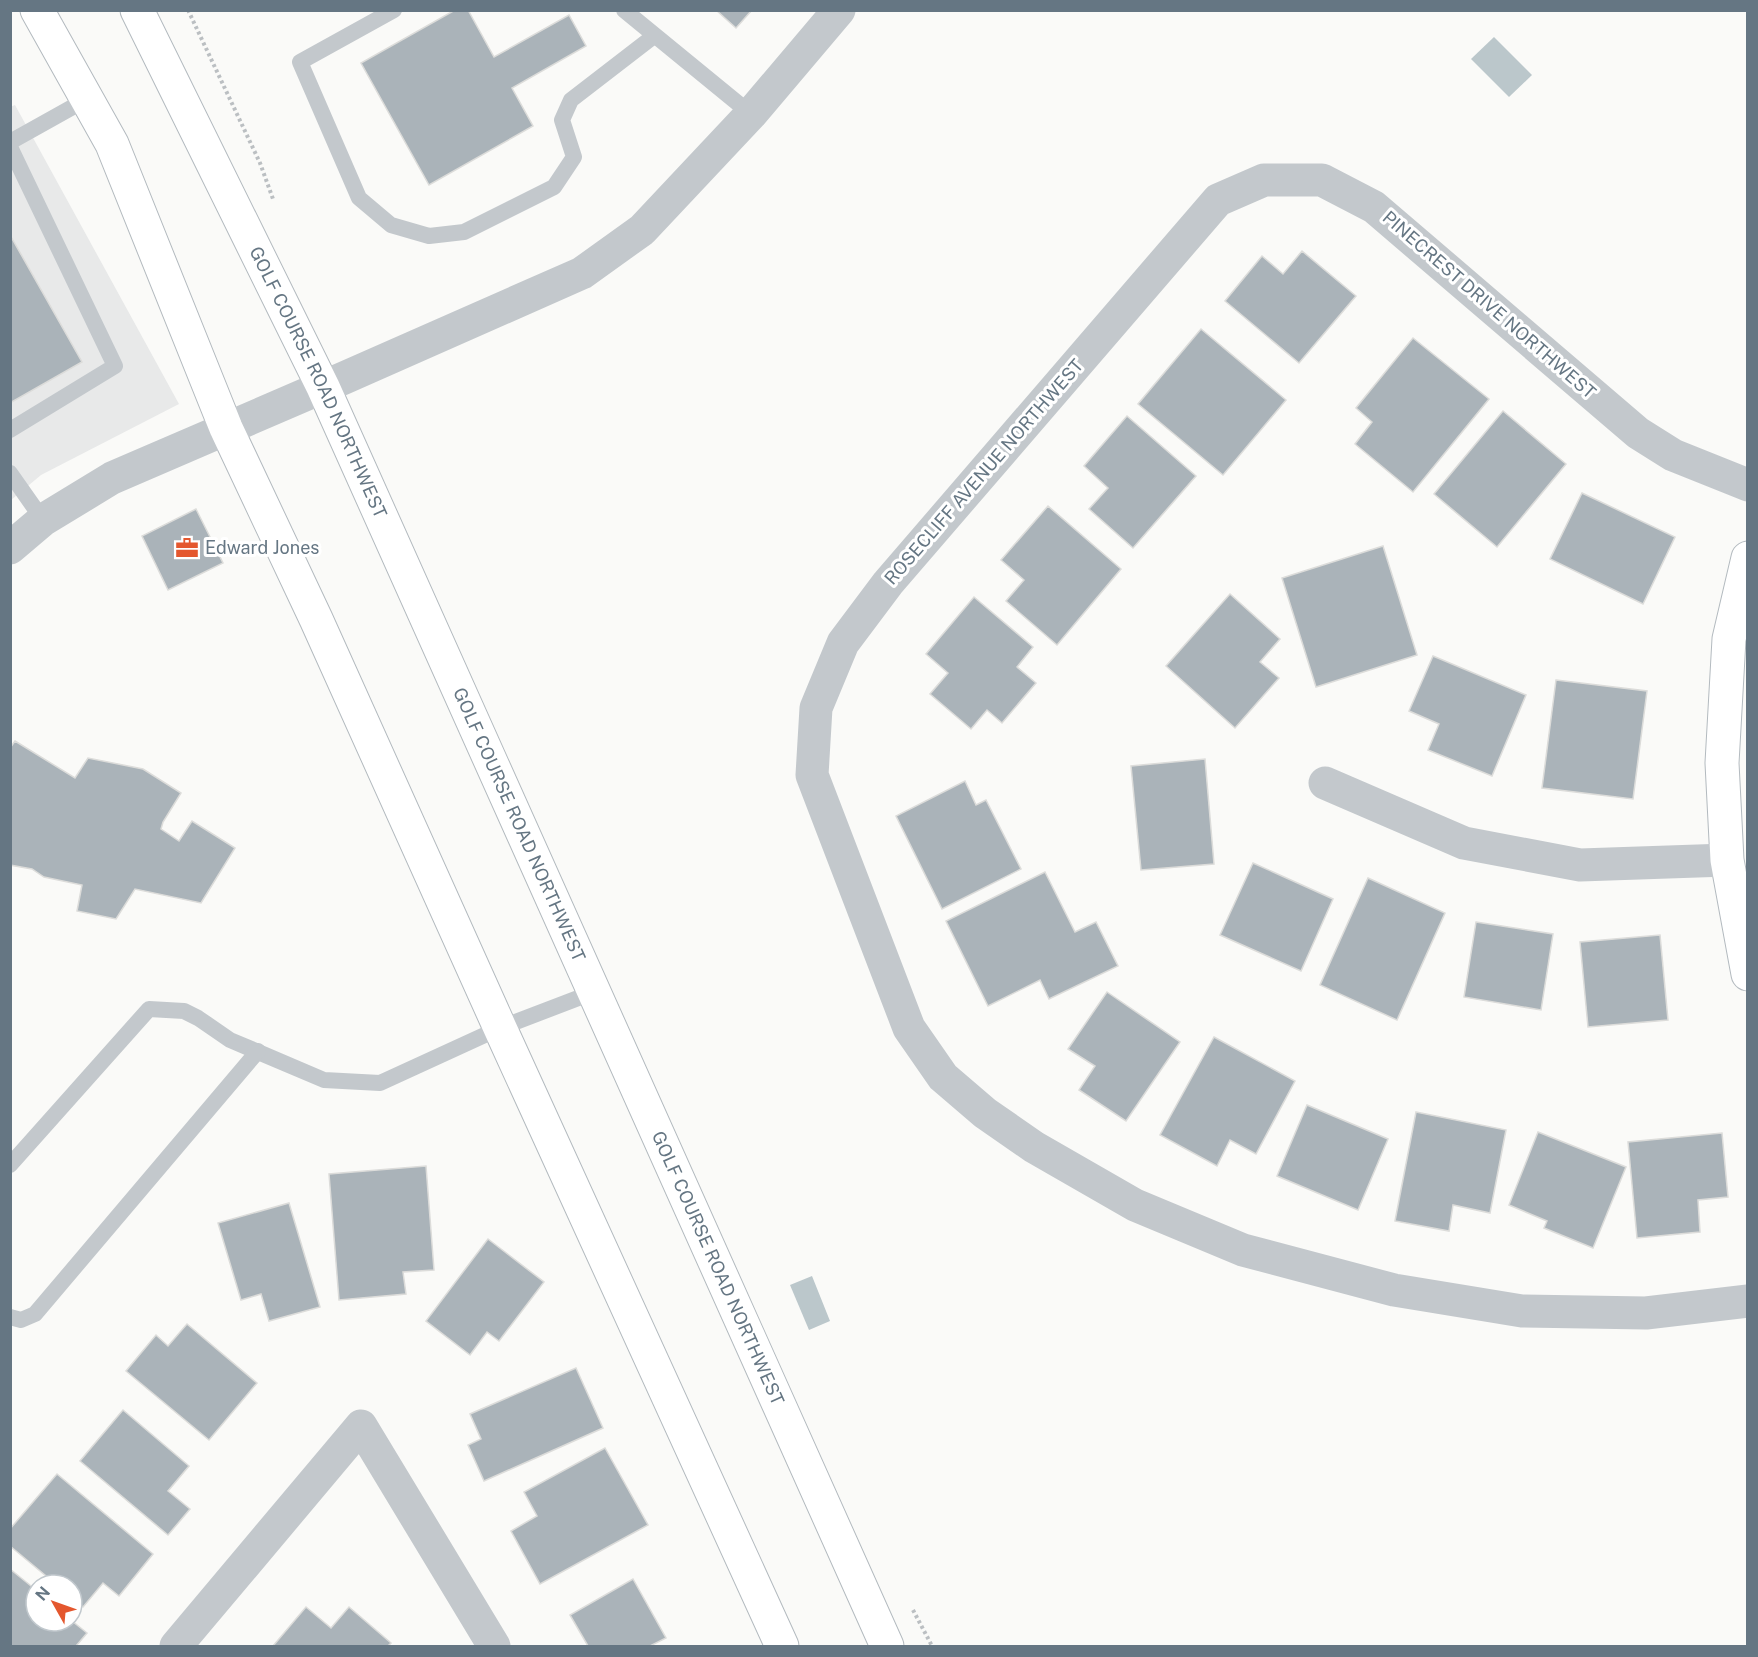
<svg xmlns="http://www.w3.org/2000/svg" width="1758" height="1657" font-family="'Public Sans',sans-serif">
<rect width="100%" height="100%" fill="#fafaf8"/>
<polygon fill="#e8e9e9" points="15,105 179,404 41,475 11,500 10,107"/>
<g fill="#bbc7cb">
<polygon points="1494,37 1532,75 1509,97 1471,59"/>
<polygon points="812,1276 830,1321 809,1330 790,1285"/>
</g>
<g fill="#aab3b9" stroke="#dcdcda" stroke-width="1.5">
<polygon points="455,10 468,10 494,57 569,15 586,46 512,88 533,126 429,185 361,63"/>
<polygon points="716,10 752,10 736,28"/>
<polygon points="10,235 82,362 10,403"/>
<polygon points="1302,251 1356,296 1299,363 1225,301 1262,256 1283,274"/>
<polygon points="1201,329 1286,400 1223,475 1138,404"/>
<polygon points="1413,338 1489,399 1413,492 1355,444 1372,422 1356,408"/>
<polygon points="1503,411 1566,464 1497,547 1434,494"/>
<polygon points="1127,416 1196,476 1133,548 1089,509 1108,488 1084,466"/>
<polygon points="1582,493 1675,537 1643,604 1550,559"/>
<polygon points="1048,506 1121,569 1057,645 1006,601 1024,580 1001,560"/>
<polygon points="196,509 223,563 168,590 142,536"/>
<polygon points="1383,546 1417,655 1316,687 1282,578"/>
<polygon points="1230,594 1280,639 1260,662 1279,678 1235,728 1166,666"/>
<polygon points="974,597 1033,647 1017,667 1036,683 1002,723 987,710 971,729 930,694 948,673 926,654"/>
<polygon points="1433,656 1526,695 1492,776 1428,750 1439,724 1409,711"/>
<polygon points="1556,680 1647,691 1633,799 1542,788"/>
<polygon points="15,741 75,778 88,758 143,769 181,793 163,822 161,829 179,841 192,821 235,848 201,903 135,889 116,919 77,911 82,885 44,877 32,869 10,865 10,748"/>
<polygon points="1205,759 1214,864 1141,870 1131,766"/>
<polygon points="965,781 976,805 986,800 1021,869 942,909 896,816"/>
<polygon points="1253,863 1333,899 1301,971 1220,935"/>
<polygon points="1045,872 1075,932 1096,922 1118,966 1049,999 1040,980 988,1006 946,921"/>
<polygon points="1368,878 1445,913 1397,1020 1320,985"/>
<polygon points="1476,922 1553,934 1541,1010 1464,997"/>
<polygon points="1660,935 1668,1020 1588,1027 1580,942"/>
<polygon points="1107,992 1180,1042 1126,1121 1079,1090 1095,1066 1068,1049"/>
<polygon points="1214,1037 1295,1081 1256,1154 1230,1140 1217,1166 1160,1135"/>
<polygon points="1307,1105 1388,1139 1358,1210 1277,1176"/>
<polygon points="1416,1112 1506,1130 1490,1213 1453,1205 1449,1231 1395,1221"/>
<polygon points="1538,1132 1626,1167 1593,1248 1544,1228 1547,1221 1509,1205"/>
<polygon points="1722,1133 1728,1197 1698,1200 1700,1232 1637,1238 1628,1142"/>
<polygon points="426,1166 434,1270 403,1272 406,1294 339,1300 329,1174"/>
<polygon points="289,1203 320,1307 269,1321 261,1294 241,1300 218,1223"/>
<polygon points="488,1239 544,1282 499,1341 487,1332 470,1355 426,1321"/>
<polygon points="187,1324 257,1383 209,1440 126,1371 156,1335 168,1346"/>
<polygon points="576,1368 603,1428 484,1481 468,1445 481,1439 470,1414"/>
<polygon points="123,1410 189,1466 168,1491 190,1509 168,1535 80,1461"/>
<polygon points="605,1448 648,1525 540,1584 511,1531 537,1516 524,1492"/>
<polygon points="57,1474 153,1554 119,1596 103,1583 83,1607 72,1598 72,1585 57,1585 10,1546 10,1529"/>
<polygon points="10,1569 36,1590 36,1621 72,1621 87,1633 76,1646 10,1646"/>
<polygon points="633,1579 666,1638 650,1646 588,1646 570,1615"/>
<polygon points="306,1607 331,1628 349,1607 391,1643 388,1646 273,1646"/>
</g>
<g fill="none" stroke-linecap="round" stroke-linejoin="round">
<g stroke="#b3babf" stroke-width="35">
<g id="secondary">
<polyline points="37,10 112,144 226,428 316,619 500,1028 782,1646"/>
<path id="s1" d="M137,10L323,387L887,1646"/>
<polyline points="1748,558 1729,639 1722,763 1727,860 1748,974"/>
</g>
</g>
<g stroke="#bbbfc2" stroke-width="4" stroke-dasharray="3 3" stroke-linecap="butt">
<polyline points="188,10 260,163 273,199"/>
<polyline points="913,1610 932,1646"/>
</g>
<g stroke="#c3c8cc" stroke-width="16">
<polyline points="394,10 300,62 359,198 391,225 429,236 464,232 554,187 574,157 562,120 571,100 654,36"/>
<polyline points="624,10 751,114"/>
<polyline points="10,142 87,99"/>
<polyline points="10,147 115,366 10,430"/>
<polyline points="10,473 43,520"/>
<polyline points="10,1165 149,1009 184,1011 198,1018 230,1040 324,1080 380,1083 500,1028 594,992"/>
<polyline points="10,1317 21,1320 35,1314 258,1051"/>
</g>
<g stroke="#c3c8cc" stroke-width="33">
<polyline points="1748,485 1673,455 1638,433 1374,207 1322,180 1264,180 1218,200 888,583 843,643 816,708 812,775 909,1028 943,1077 985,1113 1034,1147 1135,1205 1243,1250 1394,1290 1522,1311 1646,1313 1748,1301"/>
<polyline points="10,548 43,520 112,478 344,378 582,273 642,230 751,114 839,10"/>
<polyline points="1325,783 1464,843 1580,865 1727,860"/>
<polyline points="176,1646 361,1426 494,1646"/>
</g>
<use href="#secondary" stroke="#fff" stroke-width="33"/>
</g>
<defs>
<g id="office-bare" transform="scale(1.8)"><path d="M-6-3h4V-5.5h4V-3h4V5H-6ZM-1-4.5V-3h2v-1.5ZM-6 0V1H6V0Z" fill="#e4572e" stroke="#fff" stroke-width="2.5" paint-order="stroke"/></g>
</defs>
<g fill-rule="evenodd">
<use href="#office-bare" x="187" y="548"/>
</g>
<g text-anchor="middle" stroke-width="6" stroke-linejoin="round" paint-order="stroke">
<g font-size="18" fill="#657683" stroke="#fff">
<text transform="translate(1489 305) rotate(41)" y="6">PINECREST DRIVE NORTHWEST</text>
<text dy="6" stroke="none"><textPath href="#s1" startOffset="414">GOLF COURSE ROAD NORTHWEST</textPath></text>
<text transform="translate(984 472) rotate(-49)" y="6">ROSECLIFF AVENUE NORTHWEST</text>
<text dy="6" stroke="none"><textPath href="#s1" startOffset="900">GOLF COURSE ROAD NORTHWEST</textPath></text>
<text dy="6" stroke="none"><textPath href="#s1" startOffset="1386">GOLF COURSE ROAD NORTHWEST</textPath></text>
</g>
<g font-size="18" fill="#657683" stroke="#fff" text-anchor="start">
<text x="205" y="554">Edward Jones</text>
</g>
</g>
<rect width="1758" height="1657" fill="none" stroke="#657683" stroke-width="24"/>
<g transform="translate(54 1603) rotate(310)"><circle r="28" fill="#ffffff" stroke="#c1c8cd" stroke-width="1.5"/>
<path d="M0-4.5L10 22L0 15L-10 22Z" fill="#e4572e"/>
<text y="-9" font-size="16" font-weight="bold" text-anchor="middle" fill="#657683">N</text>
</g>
</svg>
